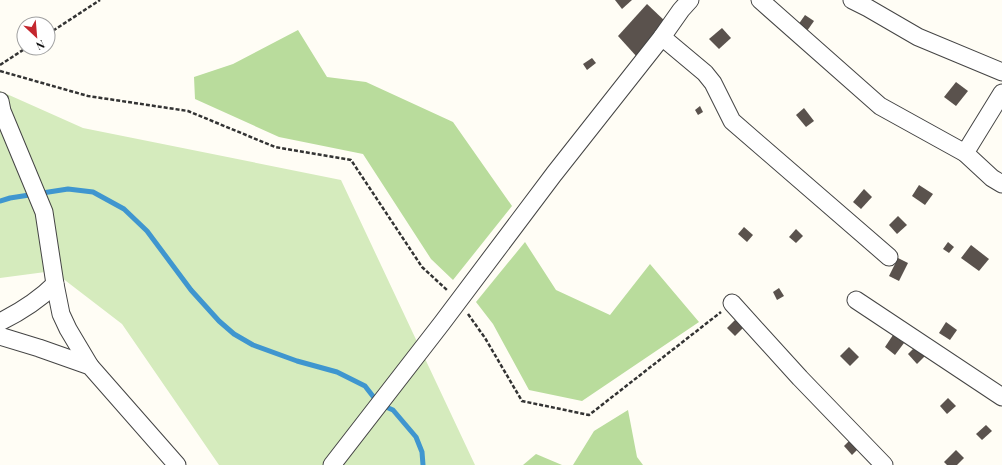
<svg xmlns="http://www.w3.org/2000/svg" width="1002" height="465" font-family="'Playfair Display',serif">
<rect width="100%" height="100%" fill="#fffdf5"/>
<polygon fill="#d5ebbd" points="0,91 83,128 341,180 475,465 219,465 122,324 53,271 0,278"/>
<g fill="#b9dc9c">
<polygon points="298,30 327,77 366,82 453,122 512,206 453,280 431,259 363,154 279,137 195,99 194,77 233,64"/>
<polygon points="525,242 556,290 610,315 650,264 699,322 582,401 529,390 493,324 476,302"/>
<polygon points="628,410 637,457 643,465 573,465 594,431"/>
<polygon points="536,454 562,465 523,465"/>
</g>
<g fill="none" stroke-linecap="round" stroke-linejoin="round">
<polyline stroke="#3f96cf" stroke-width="5" points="0,201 10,198 68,189 93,192 124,209 147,231 191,290 219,321 234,334 253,345 297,361 337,372 365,386 379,404 393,410 416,437 422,452 423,465"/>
</g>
<g fill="#5a524d">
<polygon points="615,0 632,0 622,9"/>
<polygon points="647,4 667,23 637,57 618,36"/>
<polygon points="805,15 814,21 807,31 798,25"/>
<polygon points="722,28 731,38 719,49 709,39"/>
<polygon points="592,58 596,63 587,70 583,64"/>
<polygon points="956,82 968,91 956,106 944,97"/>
<polygon points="700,106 703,112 698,115 695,110"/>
<polygon points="804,108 814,121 806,127 796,115"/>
<polygon points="919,185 933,194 925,205 912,196"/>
<polygon points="864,189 872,197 861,209 853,202"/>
<polygon points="898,216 907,225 897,234 889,225"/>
<polygon points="744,227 753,235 747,242 738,234"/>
<polygon points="796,229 803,236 796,243 789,237"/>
<polygon points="948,242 954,247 949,253 943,249"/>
<polygon points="971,245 989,259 979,271 961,258"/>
<polygon points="898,258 908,263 899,281 889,276"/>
<polygon points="779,288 784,296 777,300 773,292"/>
<polygon points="735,320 743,328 735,336 727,328"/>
<polygon points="946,322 957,330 950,340 939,333"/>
<polygon points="893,335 904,343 895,355 885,347"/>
<polygon points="916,346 926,355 917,364 908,354"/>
<polygon points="849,347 859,357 850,366 840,356"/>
<polygon points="948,398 956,406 947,414 940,406"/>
<polygon points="986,425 992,431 982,440 976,434"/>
<polygon points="851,439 860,447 852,455 844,446"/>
<polygon points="956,450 964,458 957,465 947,465 944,462"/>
</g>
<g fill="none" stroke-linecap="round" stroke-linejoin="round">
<g stroke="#444" stroke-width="19">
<g id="street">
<polyline points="760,0 880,106 965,153 992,178 1002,184"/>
<polyline points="852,0 868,8 918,37 1002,72"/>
<polyline points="662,37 705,73 713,83 732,121 889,257"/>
<polyline points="0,101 2,111 44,212 55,284 61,314 68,329 90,366"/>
<polyline points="965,153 1002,93"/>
<polyline points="856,300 1002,397"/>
<polyline points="732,303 800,378 884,465"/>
<path d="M0,322C20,312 39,300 55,284"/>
<polyline points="0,336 39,348 90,366 177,465"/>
<polyline points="332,465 442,323 554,174 662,37 681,10 690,0"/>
</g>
</g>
<g stroke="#333" stroke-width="2.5" stroke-dasharray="4 2" stroke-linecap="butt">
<polyline points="48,34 100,0"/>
<polyline points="0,65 26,48"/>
<polyline points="0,71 88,96 188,111 275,147 351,160 422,267 447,290"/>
<polyline points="468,314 485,338 522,401 589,415 721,312"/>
</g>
<use href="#street" stroke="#fff" stroke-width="17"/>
</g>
<g transform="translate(36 36) rotate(154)"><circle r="19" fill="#ffffff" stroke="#a0a0a0"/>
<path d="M0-3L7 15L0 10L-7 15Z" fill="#c4262e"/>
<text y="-6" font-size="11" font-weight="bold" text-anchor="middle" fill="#111111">N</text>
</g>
</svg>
